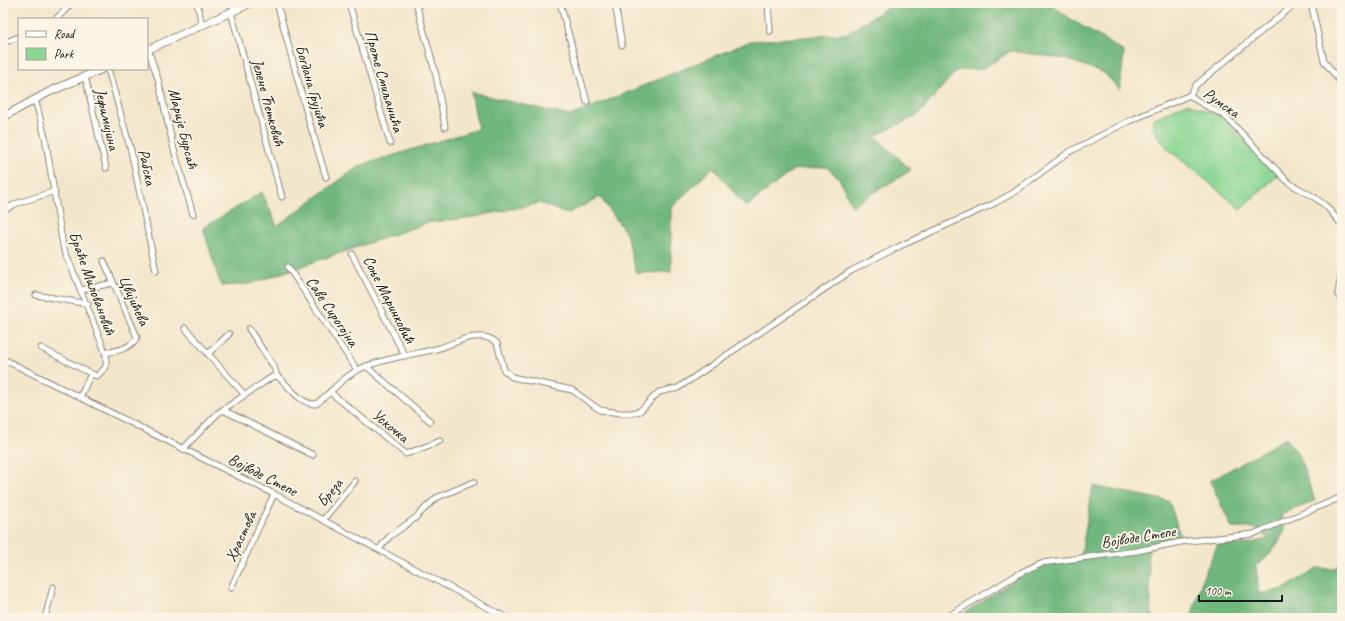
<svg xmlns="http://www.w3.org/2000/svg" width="1345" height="621" font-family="Caveat,sans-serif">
<rect width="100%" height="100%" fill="#fcf5e5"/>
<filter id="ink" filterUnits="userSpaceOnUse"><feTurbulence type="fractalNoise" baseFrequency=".025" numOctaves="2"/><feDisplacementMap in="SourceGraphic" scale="8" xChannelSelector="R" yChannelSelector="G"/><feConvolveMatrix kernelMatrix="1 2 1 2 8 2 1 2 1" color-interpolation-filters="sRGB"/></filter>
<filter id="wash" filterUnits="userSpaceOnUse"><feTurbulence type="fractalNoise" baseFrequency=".012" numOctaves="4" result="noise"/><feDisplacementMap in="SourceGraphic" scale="16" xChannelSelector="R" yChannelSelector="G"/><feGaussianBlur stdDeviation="0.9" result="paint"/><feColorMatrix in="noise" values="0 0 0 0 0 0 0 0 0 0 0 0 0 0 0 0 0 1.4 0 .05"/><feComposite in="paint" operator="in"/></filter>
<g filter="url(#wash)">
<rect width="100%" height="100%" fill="#f3e7cb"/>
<polygon fill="#8ad694" stroke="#537958" points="1187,103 1220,116 1278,175 1241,209 1168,149 1152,127 1153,119"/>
<g fill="#6fb77e" stroke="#466a4d">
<polygon points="894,3 1049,3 1072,20 1124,52 1120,90 1104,73 1066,59 1011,51 982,69 957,70 918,115 875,136 911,170 852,206 839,178 826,167 793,170 746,207 713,167 671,208 671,272 636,273 626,233 600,197 567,214 540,203 474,217 427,223 250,284 221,286 203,228 262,192 277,226 359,166 478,129 471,92 570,116 751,41 846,34"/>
<path d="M1286,438L1299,456L1315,501L1281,515L1285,530C1277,545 1270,557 1256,566L1259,594L1284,589L1317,568L1333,569L1342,562V618H1191L1203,577L1218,544L1242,545L1269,539L1255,528H1232L1210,481Z"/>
<polygon points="1093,486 1169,501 1181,538 1148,548 1151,611 1154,618 957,618 1040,563 1080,561"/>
</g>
</g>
<g filter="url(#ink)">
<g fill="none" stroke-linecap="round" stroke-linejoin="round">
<g stroke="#888274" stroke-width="7">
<g id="street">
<polyline points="197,3 202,25"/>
<polyline points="277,3 309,121 326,177"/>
<polyline points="349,3 390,143"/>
<polyline points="416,3 436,75 445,127"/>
<polyline points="560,3 587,102"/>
<polyline points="615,3 622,45"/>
<polyline points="768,3 770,31"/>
<path d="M1296,3L1196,85L1190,95C1200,105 1216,109 1227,118L1289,183L1314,197L1326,206L1342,225"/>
<polyline points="1311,3 1324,61 1342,84"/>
<polyline points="231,12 282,197"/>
<polyline points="56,19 72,3"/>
<polyline points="3,43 19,37"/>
<polyline points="148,49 158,79 174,150 193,214"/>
<polyline points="108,69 131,151 156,271"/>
<polyline points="85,76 106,168"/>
<polyline points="35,99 45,137 63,246 102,344 106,355 106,367 97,376 94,375 41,348"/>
<polyline points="3,211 15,204 55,191"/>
<polyline points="352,254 405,356"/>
<path d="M104,261L137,337C131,349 116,351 105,353"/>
<polyline points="288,267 357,370"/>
<polyline points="1342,269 1338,294 1342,302"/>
<polyline points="81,290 113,283"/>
<polyline points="36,295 88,304"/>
<polyline points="185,328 244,394"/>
<polyline points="249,329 274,367 277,376"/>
<polyline points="208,354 229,334"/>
<polyline points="3,359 274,494 507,618"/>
<polyline points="366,366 430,421"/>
<polyline points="330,392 406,454 440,441"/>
<polyline points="80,397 91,374"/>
<polyline points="223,410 313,455"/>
<path d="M183,449L218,413L272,377L277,376C289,385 300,405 316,404C332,392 343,376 362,368C385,358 412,355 436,349C449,346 461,338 474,337C483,336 491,337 497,343L504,370L512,377L572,390L600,410L620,413H632L640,411L659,392L678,388L851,271L898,247L993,204L1013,193L1069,152L1127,122L1190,95"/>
<polyline points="323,520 355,481"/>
<polyline points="379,549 389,537 414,519 436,498 474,482"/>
<polyline points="231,588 274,494"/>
<polyline points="45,618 53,587"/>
<polyline points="945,618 1022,572 1041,563 1137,551 1181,542 1253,534 1342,497"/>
</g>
</g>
<g stroke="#888274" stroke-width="9">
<g id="secondary">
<polyline points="147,50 251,3"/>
<polyline points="3,117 49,92 102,69"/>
</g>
</g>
<use href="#street" stroke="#fff" stroke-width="5"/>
<use href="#secondary" stroke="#fff" stroke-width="7"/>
</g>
</g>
<g text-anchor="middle" stroke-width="4" stroke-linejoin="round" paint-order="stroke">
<g font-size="16" fill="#1c1c1c" stroke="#fcf5e5">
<text transform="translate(385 81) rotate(74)" y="6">Проте Смиљанића</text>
<text transform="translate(313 86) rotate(74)" y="6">Богдана Грујића</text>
<text transform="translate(269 102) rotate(75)" y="6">Јелене Ћетковић</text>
<text transform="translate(1222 102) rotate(35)" y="6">Румска</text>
<text transform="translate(108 119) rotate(77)" y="6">Јефимијина</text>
<text transform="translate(184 128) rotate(76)" y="6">Марије Бурсаћ</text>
<text transform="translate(148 167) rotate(78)" y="6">Рабска</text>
<text transform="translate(93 283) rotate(70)" y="6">Браће Миловановић</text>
<text transform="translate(390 299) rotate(63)" y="6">Соње Маринковић</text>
<text transform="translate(135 300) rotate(66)" y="6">Цвијићева</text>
<text transform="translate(333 311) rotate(56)" y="6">Саве Сирогојна</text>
<text transform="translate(391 425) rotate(40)" y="6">Ускочка</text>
<text transform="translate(263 474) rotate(27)" y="6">Војводе Степе</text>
<text transform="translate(329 492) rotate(-51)" y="6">Бреза</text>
<text transform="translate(240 536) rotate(-65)" y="6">Храстова</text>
<text transform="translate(1138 536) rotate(-9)" y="6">Војводе Степе</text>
</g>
</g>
<rect width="1345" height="621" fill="none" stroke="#fcf5e5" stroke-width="16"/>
<rect x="18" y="18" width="130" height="52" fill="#fcf5e5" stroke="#a29e95"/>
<rect x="26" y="31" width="20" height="6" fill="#ffffff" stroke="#a29e95"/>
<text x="54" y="38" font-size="12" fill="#1c1c1c">Road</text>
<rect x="26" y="48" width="20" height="12" fill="#8ad694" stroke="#a29e95"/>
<text x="54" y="58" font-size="12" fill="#1c1c1c">Park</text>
<path d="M1199 595v6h83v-6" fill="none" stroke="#1c1c1c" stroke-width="2"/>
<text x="1205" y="595" font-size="12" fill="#1c1c1c" stroke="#fcf5e5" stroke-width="3" paint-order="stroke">100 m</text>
</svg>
